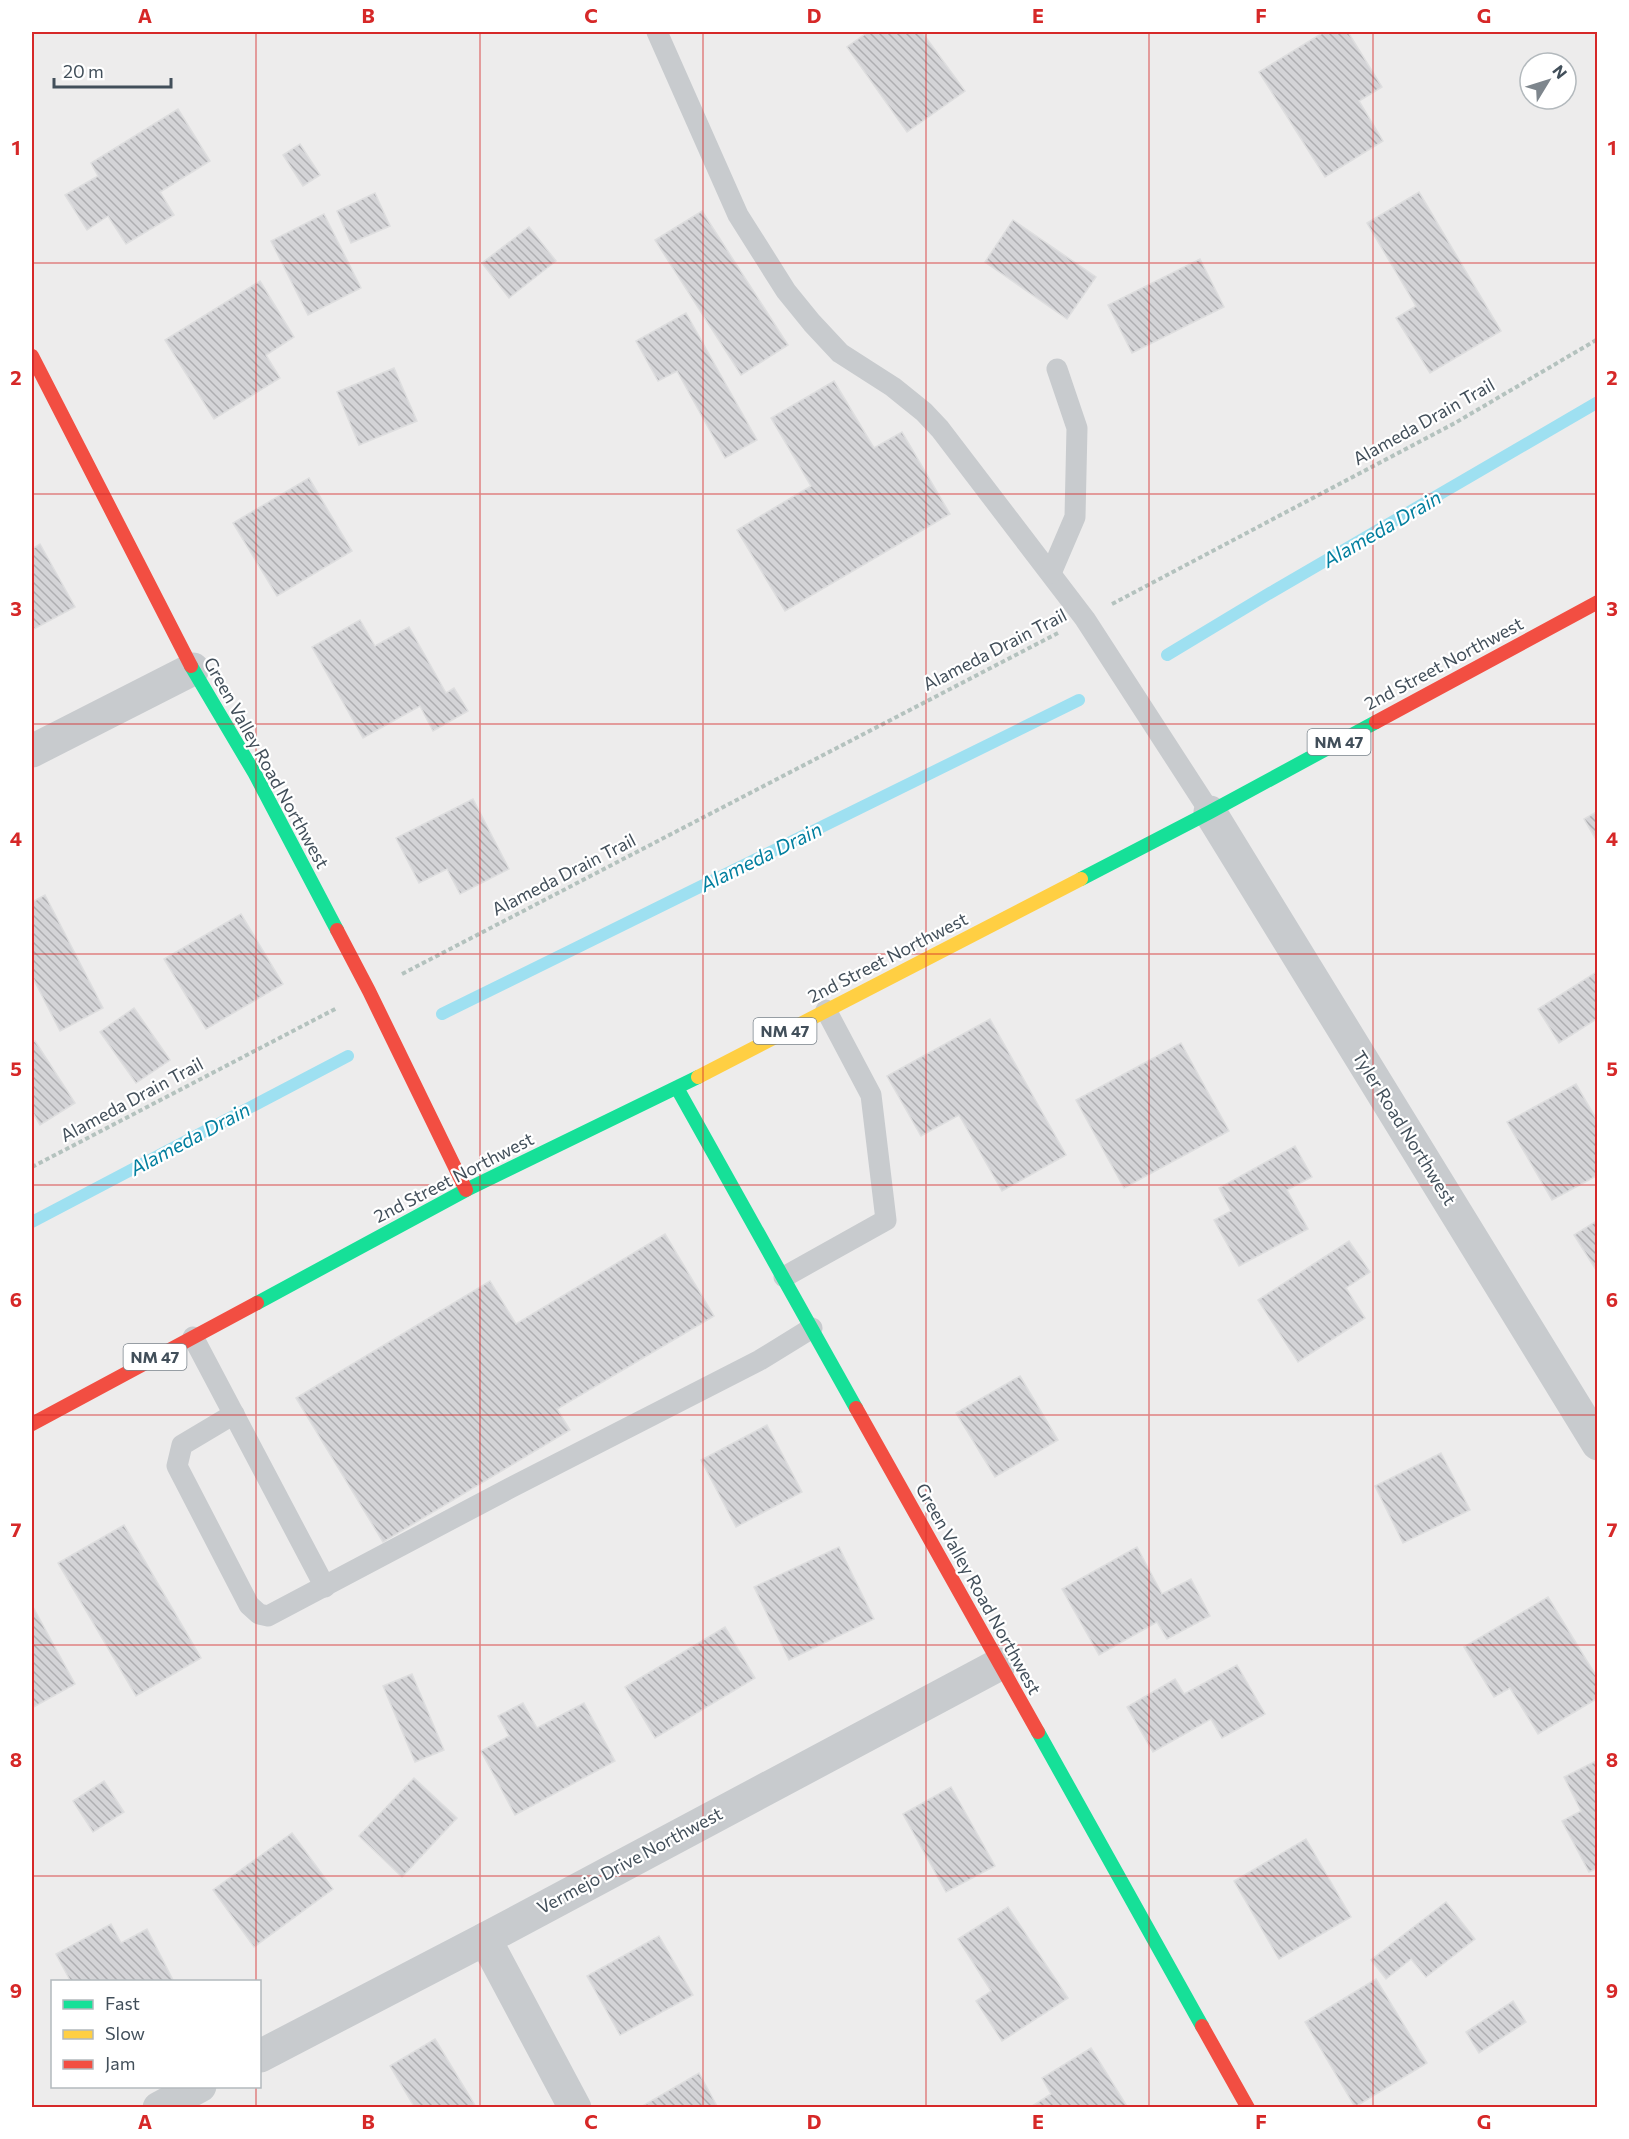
<svg xmlns="http://www.w3.org/2000/svg" width="1629" height="2139" font-family="Commissioner,sans-serif">
<defs>
<pattern id="building-back-hatch" width="6" height="6" patternUnits="userSpaceOnUse" patternTransform="scale(1.5)"><rect width="6" height="6" fill="#d4d4d7"/><path d="M-1 5l2 2M0 0l6 6M5-1l2 2" fill="none" stroke="#aeaeb1"/></pattern>
</defs>
<rect width="100%" height="100%" fill="#edecec"/>
<g fill="none" stroke-linecap="round" stroke-linejoin="round">
<g stroke="#9ee0f1" stroke-width="12">
<polyline points="1167,655 1270,593 1598,402"/>
<polyline points="442,1014 1079,700"/>
<polyline points="32,1222 348,1056"/>
</g>
</g>
<g fill="url(#building-back-hatch)" stroke="#dededf" stroke-width="1.5">
<polygon points="868,32 922,32 965,91 907,132 847,47"/>
<polygon points="1324,32 1348,32 1382,87 1359,101 1383,141 1325,177 1259,72"/>
<polygon points="178,109 210,161 160,192 174,215 126,244 108,216 87,230 65,195 98,176 91,163"/>
<polygon points="300,144 320,175 303,186 283,155"/>
<polygon points="1419,192 1501,331 1430,373 1396,318 1416,306 1367,223"/>
<polygon points="375,193 390,226 351,243 337,211"/>
<polygon points="702,211 788,345 741,375 655,240"/>
<polygon points="324,214 361,288 308,315 271,241"/>
<polygon points="1013,220 1096,277 1067,319 985,262"/>
<polygon points="529,227 556,261 509,298 482,263"/>
<polygon points="1200,259 1224,307 1132,353 1108,305"/>
<polygon points="260,281 294,337 266,355 280,378 214,419 165,340"/>
<polygon points="686,313 757,440 725,458 677,371 658,381 636,341"/>
<polygon points="394,368 417,421 359,445 337,392"/>
<polygon points="834,381 874,448 902,432 950,514 785,611 737,530 811,486 771,418"/>
<polygon points="309,478 352,551 277,596 233,523"/>
<polygon points="40,544 75,607 32,630 32,549"/>
<polygon points="360,620 375,646 409,627 446,693 454,688 468,711 433,731 420,706 363,738 312,647"/>
<polygon points="473,799 509,869 460,894 447,869 419,883 396,838"/>
<polygon points="1598,811 1598,843 1584,819"/>
<polygon points="45,895 103,1008 60,1031 32,976 32,902"/>
<polygon points="241,914 283,984 206,1029 164,959"/>
<polygon points="1598,971 1598,1018 1559,1043 1538,1009"/>
<polygon points="134,1008 170,1060 136,1083 100,1032"/>
<polygon points="990,1019 1066,1155 1002,1191 959,1115 921,1136 887,1076"/>
<polygon points="35,1041 75,1103 40,1125 32,1111 32,1043"/>
<polygon points="1181,1043 1229,1131 1124,1188 1076,1100"/>
<polygon points="1576,1084 1598,1122 1598,1175 1552,1200 1507,1122"/>
<polygon points="1295,1146 1312,1177 1287,1190 1308,1229 1239,1266 1214,1220 1231,1211 1219,1188"/>
<polygon points="1598,1220 1598,1273 1574,1235"/>
<polygon points="665,1234 714,1316 557,1409 570,1430 383,1542 296,1398 490,1281 516,1324"/>
<polygon points="1349,1241 1370,1272 1346,1288 1365,1318 1298,1362 1258,1300"/>
<polygon points="1020,1376 1058,1440 995,1477 956,1413"/>
<polygon points="767,1425 802,1492 736,1527 701,1460"/>
<polygon points="1441,1453 1470,1510 1403,1543 1375,1486"/>
<polygon points="124,1525 201,1658 136,1696 58,1563"/>
<polygon points="839,1547 874,1619 789,1660 754,1587"/>
<polygon points="1137,1547 1162,1594 1191,1579 1210,1616 1167,1639 1157,1622 1099,1655 1062,1589"/>
<polygon points="1548,1597 1598,1679 1598,1698 1538,1734 1510,1688 1494,1697 1464,1647"/>
<polygon points="32,1605 75,1684 32,1708"/>
<polygon points="725,1627 755,1678 655,1738 625,1687"/>
<polygon points="1237,1665 1265,1714 1222,1738 1211,1719 1153,1752 1127,1707 1175,1679 1184,1694"/>
<polygon points="412,1674 444,1750 415,1762 383,1686"/>
<polygon points="523,1703 537,1728 584,1703 615,1761 515,1815 481,1751 509,1736 498,1716"/>
<polygon points="1598,1760 1598,1868 1589,1872 1562,1821 1581,1811 1564,1777"/>
<polygon points="414,1778 457,1818 402,1877 359,1836"/>
<polygon points="104,1781 124,1812 93,1832 73,1801"/>
<polygon points="951,1787 995,1866 946,1892 903,1814"/>
<polygon points="292,1833 333,1889 254,1947 213,1890"/>
<polygon points="1306,1839 1351,1917 1279,1959 1234,1881"/>
<polygon points="1446,1902 1475,1939 1426,1977 1411,1959 1386,1979 1371,1960"/>
<polygon points="1008,1907 1068,1998 1002,2041 976,2001 991,1991 958,1939"/>
<polygon points="111,1924 121,1943 147,1929 174,1982 71,1982 56,1954"/>
<polygon points="659,1936 693,1995 620,2035 587,1976"/>
<polygon points="1376,1979 1427,2063 1355,2107 1305,2022"/>
<polygon points="1513,2001 1526,2022 1479,2053 1466,2032"/>
<polygon points="435,2039 476,2107 415,2108 390,2066"/>
<polygon points="1091,2048 1128,2108 1029,2108 1051,2094 1042,2078"/>
<polygon points="699,2073 718,2108 639,2108"/>
</g>
<g fill="none" stroke-linecap="round" stroke-linejoin="round">
<g stroke="#b4c2be" stroke-width="4" stroke-dasharray="4.5 3" stroke-linecap="butt">
<polyline points="1112,604 1455,423 1598,339"/>
<polyline points="402,974 1058,633"/>
<polyline points="32,1167 337,1008"/>
</g>
<g stroke="#c8cbce" stroke-width="21">
<polyline points="657,32 738,215 786,291 812,323 840,353 893,387 924,412 940,429 1085,619 1210,812"/>
<polyline points="1051,573 1075,517 1077,428 1057,369"/>
<polyline points="784,1277 886,1220 871,1095 826,1010"/>
<polyline points="193,1337 325,1587"/>
<polyline points="234,1414 182,1445 177,1466 249,1605 259,1614 268,1616 510,1488 760,1360 812,1328"/>
</g>
<g stroke="#c8cbce" stroke-width="33">
<polyline points="32,751 193,669"/>
<polyline points="1210,812 1598,1444"/>
<polyline points="485,1939 575,2108"/>
<polyline points="260,2056 485,1939 1000,1664"/>
<polyline points="159,2108 200,2086"/>
</g>
<g stroke="#16e098" stroke-width="14">
<polyline points="191,666 255,774 337,930"/>
<polyline points="1081,879 1210,812 1376,722"/>
<polyline points="677,1088 856,1408"/>
<polyline points="257,1303 466,1190 698,1077"/>
<polyline points="1038,1732 1202,2026"/>
</g>
<polyline stroke="#ffcf43" stroke-width="14" points="698,1077 1081,879"/>
<g stroke="#f24e42" stroke-width="14">
<polyline points="32,356 191,666"/>
<polyline points="1376,722 1598,602"/>
<polyline points="337,930 369,991 466,1190"/>
<polyline points="856,1408 1038,1732"/>
<polyline points="32,1424 257,1303"/>
<polyline points="1202,2026 1248,2108"/>
</g>
</g>
<path fill="none" stroke="#d62828" stroke-width="1.5" stroke-opacity="0.55" d="M256,32V1982M480,32V2108M703,32V2108M926,32V2108M1149,32V2108M1373,32V2108M32,263H1598M32,494H1598M32,724H1598M32,954H1598M32,1185H1598M32,1415H1598M32,1645H1598M32,1876H1598M256,2086V2108"/>
<g text-anchor="middle" stroke-width="4.5" stroke-linejoin="round" paint-order="stroke">
<g fill="#fff" stroke="#7b848c" stroke-width="1.5">
<rect x="1307.5" y="729" width="63" height="26" rx="4.5"/>
<rect x="753.5" y="1018" width="63" height="26" rx="4.5"/>
<rect x="123.5" y="1344" width="63" height="26" rx="4.5"/>
</g>
<g font-size="16" font-weight="bold" fill="#424f5a">
<text x="1339" y="748">NM 47</text>
<text x="785" y="1037">NM 47</text>
<text x="155" y="1363">NM 47</text>
</g>
<g font-size="18" fill="#424f5a" stroke="#fff">
<text transform="translate(1424 422) rotate(-29)" y="6">Alameda Drain Trail</text>
<text transform="translate(995 650) rotate(-27)" y="6">Alameda Drain Trail</text>
<text transform="translate(1444 664) rotate(-28)" y="6">2nd Street Northwest</text>
<text transform="translate(266 763) rotate(61)" y="6">Green Valley Road Northwest</text>
<text transform="translate(564 875) rotate(-27)" y="6">Alameda Drain Trail</text>
<text transform="translate(888 958) rotate(-27)" y="6">2nd Street Northwest</text>
<text transform="translate(132 1100) rotate(-28)" y="6">Alameda Drain Trail</text>
<text transform="translate(1404 1128) rotate(58)" y="6">Tyler Road Northwest</text>
<text transform="translate(454 1178) rotate(-27)" y="6">2nd Street Northwest</text>
<text transform="translate(978 1589) rotate(61)" y="6">Green Valley Road Northwest</text>
<text transform="translate(630 1861) rotate(-28)" y="6">Vermejo Drive Northwest</text>
</g>
<g font-size="20" font-style="italic" fill="#027f9f" stroke="#fff">
<text transform="translate(1382 529) rotate(-30)" y="7">Alameda Drain</text>
<text transform="translate(761 857) rotate(-26)" y="7">Alameda Drain</text>
<text transform="translate(190 1139) rotate(-28)" y="7">Alameda Drain</text>
</g>
</g>
<rect width="1629" height="2139" fill="none" stroke="#ffffff" stroke-width="66"/>
<rect x="51" y="1980" width="210" height="108" fill="#ffffff" stroke="#b3b9bd" stroke-width="1.5"/>
<rect x="63" y="2000" width="30" height="9" fill="#16e098" stroke="#b3b9bd" stroke-width="1.5"/>
<text x="105" y="2010" font-size="18" fill="#424f5a">Fast</text>
<rect x="63" y="2030" width="30" height="9" fill="#ffcf43" stroke="#b3b9bd" stroke-width="1.5"/>
<text x="105" y="2040" font-size="18" fill="#424f5a">Slow</text>
<rect x="63" y="2060" width="30" height="9" fill="#f24e42" stroke="#b3b9bd" stroke-width="1.5"/>
<text x="105" y="2070" font-size="18" fill="#424f5a">Jam</text>
<g transform="translate(1548 81) rotate(52)"><circle r="28" fill="#ffffff" stroke="#b3b9bd" stroke-width="1.5"/>
<path d="M0-4.5L10 22L0 15L-10 22Z" fill="#7e868d"/>
<text y="-9" font-size="16" font-weight="bold" text-anchor="middle" fill="#424f5a">N</text>
</g>
<path d="M54 78v9h117v-9" fill="none" stroke="#424f5a" stroke-width="3"/>
<text x="63" y="78" font-size="18" fill="#424f5a" stroke="#ffffff" stroke-width="4.5" paint-order="stroke">20 m</text>
<rect x="33" y="33" width="1563" height="2073" fill="none" stroke="#d62828" stroke-width="2"/>
<g font-size="20" text-anchor="middle" font-weight="bold" fill="#d62828">
<text x="145" y="23">A</text>
<text x="368" y="23">B</text>
<text x="591" y="23">C</text>
<text x="814" y="23">D</text>
<text x="1038" y="23">E</text>
<text x="1261" y="23">F</text>
<text x="1484" y="23">G</text>
<text x="16" y="155">1</text>
<text x="1612" y="155">1</text>
<text x="16" y="385">2</text>
<text x="1612" y="385">2</text>
<text x="16" y="616">3</text>
<text x="1612" y="616">3</text>
<text x="16" y="846">4</text>
<text x="1612" y="846">4</text>
<text x="16" y="1076">5</text>
<text x="1612" y="1076">5</text>
<text x="16" y="1307">6</text>
<text x="1612" y="1307">6</text>
<text x="16" y="1537">7</text>
<text x="1612" y="1537">7</text>
<text x="16" y="1767">8</text>
<text x="1612" y="1767">8</text>
<text x="16" y="1998">9</text>
<text x="1612" y="1998">9</text>
<text x="145" y="2129">A</text>
<text x="368" y="2129">B</text>
<text x="591" y="2129">C</text>
<text x="814" y="2129">D</text>
<text x="1038" y="2129">E</text>
<text x="1261" y="2129">F</text>
<text x="1484" y="2129">G</text>
</g>
</svg>
